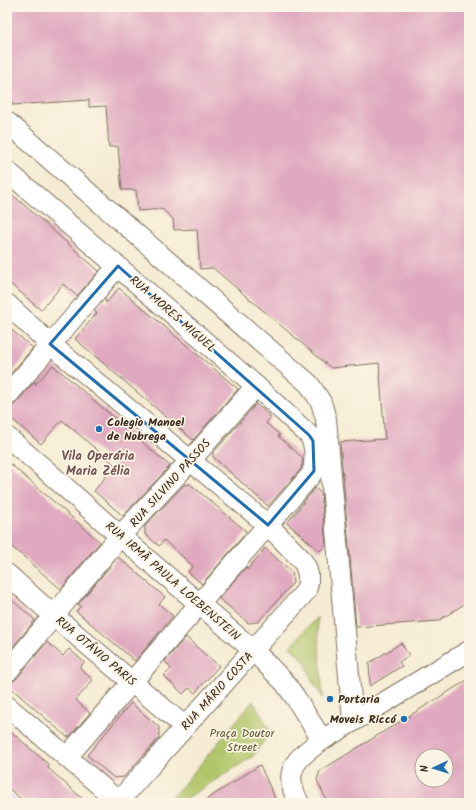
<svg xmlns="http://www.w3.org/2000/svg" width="476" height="810" font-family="Kalam,sans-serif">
<rect width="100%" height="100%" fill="#fcf5e5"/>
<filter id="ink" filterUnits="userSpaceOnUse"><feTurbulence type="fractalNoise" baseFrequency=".025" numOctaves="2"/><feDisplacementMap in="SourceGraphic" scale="8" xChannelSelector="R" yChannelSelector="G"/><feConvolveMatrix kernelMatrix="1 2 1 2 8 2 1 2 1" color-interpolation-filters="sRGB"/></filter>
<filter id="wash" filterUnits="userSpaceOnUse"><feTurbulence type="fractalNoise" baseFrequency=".012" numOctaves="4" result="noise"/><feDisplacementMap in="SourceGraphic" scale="16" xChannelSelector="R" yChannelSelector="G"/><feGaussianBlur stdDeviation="0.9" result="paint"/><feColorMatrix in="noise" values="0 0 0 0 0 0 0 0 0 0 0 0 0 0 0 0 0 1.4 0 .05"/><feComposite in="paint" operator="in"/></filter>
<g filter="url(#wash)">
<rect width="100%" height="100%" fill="#f5ebd2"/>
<polygon fill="#e5d3f1" points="7,791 21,803 7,803"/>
<g fill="#b0c468" stroke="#767743">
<polygon points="317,617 323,698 312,681 304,660 300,656 290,647"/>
<polygon points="253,701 270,730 270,732 252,757 179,803 165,803 178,791"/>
</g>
<g id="blocks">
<g fill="#e0a9c0" fill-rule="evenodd">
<polygon points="7,7 469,7 469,601 438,621 356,627 340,442 385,439 379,363 331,368 213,268 200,269 197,229 174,230 173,219 162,209 138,211 136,190 122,190 118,146 109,147 106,106 89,107 89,100 12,105 7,39"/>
<polygon points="7,190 99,271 77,296 63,284 41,310 7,281"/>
<polygon points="119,288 238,389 193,440 75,339 97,313 94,311 105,298 106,303"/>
<polygon points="7,326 33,348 7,378"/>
<polygon points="53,365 170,466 123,516 94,491 115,465 62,420 41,444 7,415 7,407 11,407 16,403 35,381 35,385"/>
<polygon points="256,404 271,417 266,423 280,435 278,436 303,458 301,469 268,506 213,457 213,453"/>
<polygon points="7,461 100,542 61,589 29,562 29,561 7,543"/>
<polygon points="190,484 246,531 246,533 202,584 188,572 193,566 164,540 159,546 145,534 145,526 184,485"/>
<polygon points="315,488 321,493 326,545 320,551 287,523"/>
<polygon points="265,548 292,572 293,583 258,622 248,623 221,600 219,598 246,567 247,570"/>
<polygon points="118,557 165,597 159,604 173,616 135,661 76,611 81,606 78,604"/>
<polygon points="7,596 35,620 7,654"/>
<polygon points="186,637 201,651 219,666 195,693 189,688 183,694 164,676 171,669 165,661"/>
<polygon points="47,642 63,656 69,649 84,662 80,668 93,680 76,700 90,713 70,736 67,737 12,689 11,683 16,679"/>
<polygon points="401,643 409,655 399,662 402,666 370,686 369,663"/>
<path d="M469,679V803H328L317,780L320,771ZM422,756H446V780H422Z"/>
<polygon points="131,703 159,727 159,738 124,777 114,778 87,755"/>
<polygon points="7,728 49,765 47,767 87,803 26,803 7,787"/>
<polygon points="260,765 277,803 201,803"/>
</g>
</g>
</g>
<g filter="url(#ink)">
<use href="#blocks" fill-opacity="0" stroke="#7c6e5d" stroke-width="1"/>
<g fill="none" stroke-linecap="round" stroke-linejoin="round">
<g stroke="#7c6e5d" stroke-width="22">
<g id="minor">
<polyline points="7,122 309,384 321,402 326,419 353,721"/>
<path d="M7,171L256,386L309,435C316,444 316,465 311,475L67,757"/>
<polyline points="7,304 50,344 268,525 301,559 306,567 308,575 308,583 306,591 117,803"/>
<polyline points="7,396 85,304 118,266"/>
<polyline points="7,437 48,472 120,536 253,650 285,683 295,697 322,740"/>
<polyline points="7,574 54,616 185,727"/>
<polyline points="7,672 120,536 190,461 256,386"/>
<polyline points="7,706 118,801"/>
<path d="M299,803C296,797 293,791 292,785C287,763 307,751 322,740L469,651"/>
</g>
</g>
<use href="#minor" stroke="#fff" stroke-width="20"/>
</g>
</g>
<path fill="none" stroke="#1f6fb2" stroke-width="3" stroke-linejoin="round" d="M118,266L309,435L313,441L314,471L268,525L50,344Z"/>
<g fill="#1f6fb2" stroke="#fcf5e5" stroke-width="1.5">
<circle cx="99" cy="429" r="4"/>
<circle cx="330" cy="699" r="4"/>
<circle cx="404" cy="719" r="4"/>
</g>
<g text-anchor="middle" stroke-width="3.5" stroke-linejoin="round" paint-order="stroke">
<g font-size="12" fill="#3b2a1e" stroke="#fcf5e5">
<text transform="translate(173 314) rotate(41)" y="4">RUA MORES MIGUEL</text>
<text transform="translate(170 483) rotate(-48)" y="4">RUA SILVINO PASSOS</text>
<text transform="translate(173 581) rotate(41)" y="4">RUA IRMÃ PAULA LOEBENSTEIN</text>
<text transform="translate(96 651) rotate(40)" y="4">RUA OTÁVIO PARIS</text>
<text transform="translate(217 691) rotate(-48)" y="4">RUA MÁRIO COSTA</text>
</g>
<g font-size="12" font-weight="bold" fill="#3b2a1e" stroke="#fcf5e5" text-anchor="start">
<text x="107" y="426">Colegio Manoel<tspan x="107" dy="14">de Nobrega</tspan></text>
<text x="338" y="703">Portaria</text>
<text x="396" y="723" text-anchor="end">Moveis Riccó</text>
</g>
<g font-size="12" fill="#5e5834" stroke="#fcf5e5">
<text x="242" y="737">Praça Doutor<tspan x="242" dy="14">Street</tspan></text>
</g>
<g font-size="13" font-weight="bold" fill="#755657" stroke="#fcf5e5">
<text x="98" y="460">Vila Operária<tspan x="98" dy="15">Maria Zélia</tspan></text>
</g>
</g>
<rect width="476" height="810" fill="none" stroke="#fcf5e5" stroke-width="24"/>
<g transform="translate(434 768) rotate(266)"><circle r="19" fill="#fcf5e5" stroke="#afa495"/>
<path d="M0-3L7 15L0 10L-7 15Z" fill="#1f6fb2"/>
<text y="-6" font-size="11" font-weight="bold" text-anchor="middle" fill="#3b2a1e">N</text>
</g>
</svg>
